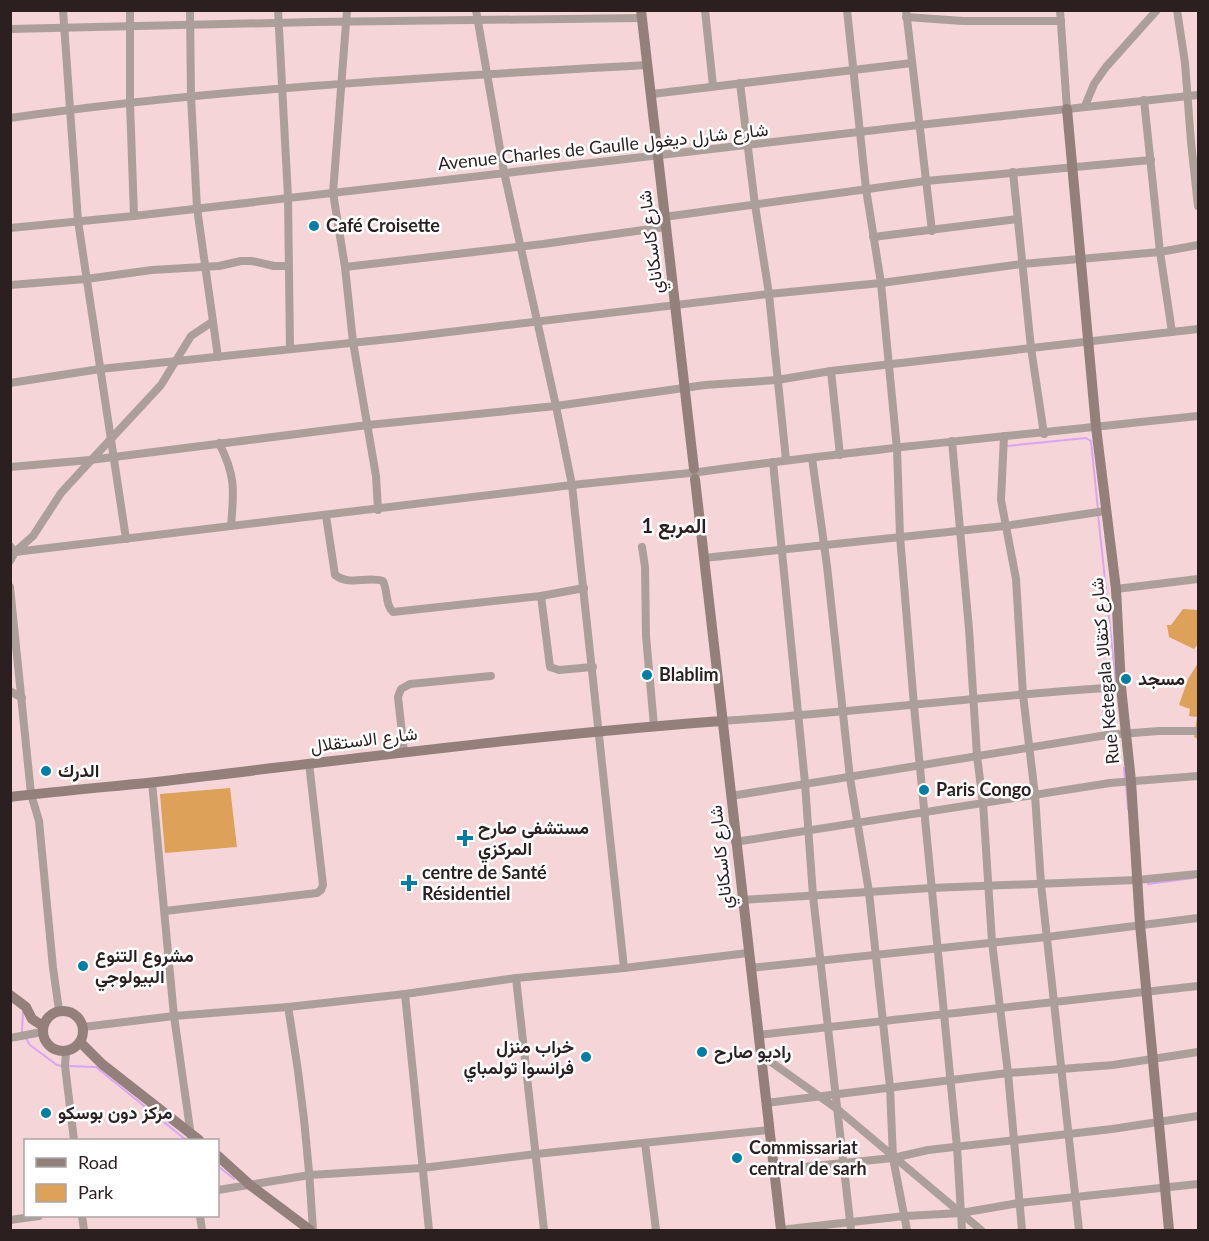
<svg xmlns="http://www.w3.org/2000/svg" width="1209" height="1241" font-family="Lato,Vazirmatn,sans-serif">
<rect width="100%" height="100%" fill="#f5d5d8"/>
<g fill="#dea159">
<polygon points="1183,609 1198,610 1198,644 1194,649 1169,637 1167,625 1171,625"/>
<polygon points="1198,663 1198,739 1194,737 1197,717 1189,716 1190,709 1179,705 1188,679"/>
<polygon points="230,788 237,847 165,853 160,794"/>
</g>
<g fill="none" stroke-linecap="round" stroke-linejoin="round">
<g stroke="#daa4f4" stroke-width="2">
<polyline points="1007,446 1086,438 1091,441 1098,510"/>
<polyline points="1098,514 1116,684"/>
<polyline points="1124,768 1125,780"/>
<polyline points="1126,785 1128,809"/>
<polyline points="1148,884 1193,878"/>
<polyline points="22,1032 23,1011"/>
<polyline points="25,1037 30,1045 57,1065 62,1066"/>
<polyline points="68,1066 96,1067 186,1140"/>
<polyline points="218,1166 234,1179"/>
</g>
<g stroke="#ac9f9a" stroke-width="8">
<polyline points="63,10 78,221 126,539"/>
<polyline points="130,10 130,103 134,216"/>
<polyline points="190,10 191,97 197,208 218,357"/>
<polyline points="278,10 288,197 290,348"/>
<polyline points="347,10 333,193 345,267 353,342 376,476 378,510"/>
<polyline points="476,10 504,172 556,406 572,485 624,968"/>
<polyline points="705,10 713,86"/>
<polyline points="847,10 866,189 881,283 897,449 900,536 914,706 957,1147 962,1230"/>
<polyline points="906,10 932,231"/>
<polyline points="1060,10 1067,109"/>
<polyline points="1177,10 1185,63 1191,142 1198,206"/>
<polyline points="906,17 963,21 1061,21"/>
<polyline points="10,29 315,22 642,18"/>
<polyline points="740,83 755,205 769,294 786,460"/>
<polyline points="652,94 912,63"/>
<polyline points="1144,100 1160,252 1172,332"/>
<polyline points="1085,106 1094,84 1106,67 1157,10"/>
<path d="M10,118C222,88 435,77 648,65"/>
<polyline points="1013,172 1031,348 1044,434"/>
<polyline points="664,217 926,181 1151,160"/>
<polyline points="10,228 134,216 919,125 1198,95"/>
<polyline points="873,237 1018,219"/>
<polyline points="345,267 543,244 665,227"/>
<polyline points="10,285 86,279 152,270 219,266 241,261 252,261 274,266 288,266"/>
<polyline points="831,371 840,455"/>
<polyline points="10,383 100,369 399,338 769,294 881,283 1022,264 1160,252 1198,245"/>
<polyline points="1004,436 1001,500 1016,579 1023,695 1035,795 1041,884 1079,1230"/>
<polyline points="952,441 969,629 977,756 983,803 992,942 1008,1073 1022,1230"/>
<path d="M219,443C236,476 234,491 231,526"/>
<polyline points="812,458 827,566 850,778 869,892 890,1087 893,1158 907,1230"/>
<polyline points="773,462 805,783 813,896 851,1230"/>
<polyline points="10,467 90,460 368,425 556,406 705,385 777,380 831,371 1198,329"/>
<path d="M699,472C865,449 1032,434 1198,416"/>
<path d="M326,516L335,575C349,586 367,576 383,581C388,591 385,605 393,612L541,596L584,588"/>
<polyline points="10,546 15,552 10,561"/>
<polyline points="642,547 645,567 646,636 654,726"/>
<polyline points="16,551 33,536 61,493 83,469 161,385 191,336 212,322"/>
<polyline points="15,552 572,485 690,473"/>
<polyline points="704,558 1005,526 1105,511"/>
<polyline points="10,587 31,794 39,821 53,968 59,1010"/>
<polyline points="1116,589 1198,579"/>
<polyline points="541,596 550,667 559,670 593,667"/>
<polyline points="10,691 22,698"/>
<path d="M722,721C855,713 987,695 1121,687"/>
<polyline points="404,752 398,697 401,689 410,684 491,676"/>
<polyline points="152,782 174,1016 191,1136"/>
<polyline points="731,796 1107,735 1159,731 1198,731"/>
<polyline points="735,842 1110,783 1198,776"/>
<polyline points="742,900 931,888 1137,880 1198,874"/>
<polyline points="165,911 317,893 321,890 323,885 309,763"/>
<polyline points="750,968 1047,937 1198,918"/>
<polyline points="516,978 544,1230"/>
<polyline points="405,994 429,1230"/>
<path d="M288,1007C301,1081 309,1155 313,1230"/>
<polyline points="83,1027 174,1016 288,1007 405,994 516,978 624,968 748,953"/>
<polyline points="758,1035 1198,986"/>
<polyline points="10,1038 42,1032"/>
<polyline points="66,1051 65,1066 74,1140"/>
<polyline points="761,1055 836,1108 981,1230"/>
<polyline points="766,1103 1008,1073 1113,1065 1198,1052"/>
<polyline points="645,1143 656,1230"/>
<polyline points="774,1170 893,1158 928,1150 1112,1129 1198,1116"/>
<polyline points="218,1190 310,1175 422,1168 536,1154 769,1130"/>
<polyline points="82,1216 84,1230"/>
<polyline points="200,1216 202,1230"/>
<polyline points="10,1220 39,1216"/>
<polyline points="780,1230 905,1216 961,1213 1019,1203 1198,1184"/>
</g>
<g stroke="#93807a" stroke-width="10">
<polyline points="641,10 694,469"/>
<polyline points="1067,109 1096,427 1116,589 1121,687 1131,781 1140,924 1169,1230"/>
<polyline points="695,479 781,1230"/>
<path d="M10,797C59,791 107,787 156,782C344,760 532,735 722,721"/>
<polyline points="10,995 26,1007 32,1019 43,1026"/>
<circle cx="63" cy="1031" r="20"/>
<polyline points="80,1042 102,1064 199,1140"/>
<polyline points="218,1156 250,1185 310,1230"/>
</g>
</g>
<g fill="#027ea4" stroke="#fff" stroke-width="2">
<circle cx="314" cy="226" r="6"/>
<circle cx="647" cy="675" r="6"/>
<circle cx="1126" cy="679" r="6"/>
<circle cx="46" cy="771" r="6"/>
<circle cx="924" cy="790" r="6"/>
<path d="M462 829h6v6h6v6h-6v6h-6v-6h-6v-6h6z"/>
<path d="M406 874h6v6h6v6h-6v6h-6v-6h-6v-6h6z"/>
<circle cx="83" cy="966" r="6"/>
<circle cx="702" cy="1052" r="6"/>
<circle cx="586" cy="1057" r="6"/>
<circle cx="46" cy="1113" r="6"/>
<circle cx="737" cy="1158" r="6"/>
</g>
<g text-anchor="middle" stroke-width="5" stroke-linejoin="round" paint-order="stroke">
<g font-size="18" fill="#2b1f20" stroke="#fff">
<text transform="translate(603 147) rotate(-6)" y="6">Avenue Charles de Gaulle شارع شارل ديغول</text>
<text transform="translate(651 242) rotate(-97)" y="6">شارع كاسكاناي</text>
<text transform="translate(1105 671) rotate(-95)" y="6">Rue Ketegala شارع كتقالا</text>
<text transform="translate(364 740) rotate(-7)" y="6">شارع الاستقلال</text>
<text transform="translate(721 857) rotate(-96)" y="6">شارع كاسكاناي</text>
</g>
<g font-size="18" font-weight="bold" fill="#2b1f20" stroke="#fff" text-anchor="start">
<text x="326" y="232">Café Croisette</text>
<text x="659" y="681">Blablim</text>
<text x="1138" y="685">مسجد</text>
<text x="58" y="777">الدرك</text>
<text x="936" y="796">Paris Congo</text>
<text x="478" y="834">مستشفى صارح<tspan x="478" dy="21">المركزي</tspan></text>
<text x="422" y="879">centre de Santé<tspan x="422" dy="21">Résidentiel</tspan></text>
<text x="95" y="962">مشروع التنوع<tspan x="95" dy="21">البيولوجي</tspan></text>
<text x="574" y="1053" text-anchor="end">خراب منزل<tspan x="574" dy="21">فرانسوا تولمباي</tspan></text>
<text x="714" y="1058">راديو صارح</text>
<text x="58" y="1119">مركز دون بوسكو</text>
<text x="749" y="1154">Commissariat<tspan x="749" dy="21">central de sarh</tspan></text>
</g>
<g font-size="20" font-weight="bold" fill="#2b1f20" stroke="#fff">
<text x="674" y="533">المربع 1</text>
</g>
</g>
<rect width="1209" height="1241" fill="none" stroke="#2b1f20" stroke-width="24"/>
<rect x="24" y="1139" width="195" height="78" fill="#ffffff" stroke="#aaa5a6" stroke-width="1.5"/>
<rect x="36" y="1158" width="30" height="9" fill="#93807a" stroke="#aaa5a6" stroke-width="1.5"/>
<text x="78" y="1169" font-size="18" fill="#2b1f20">Road</text>
<rect x="36" y="1184" width="30" height="18" fill="#dea159" stroke="#aaa5a6" stroke-width="1.5"/>
<text x="78" y="1199" font-size="18" fill="#2b1f20">Park</text>
</svg>
